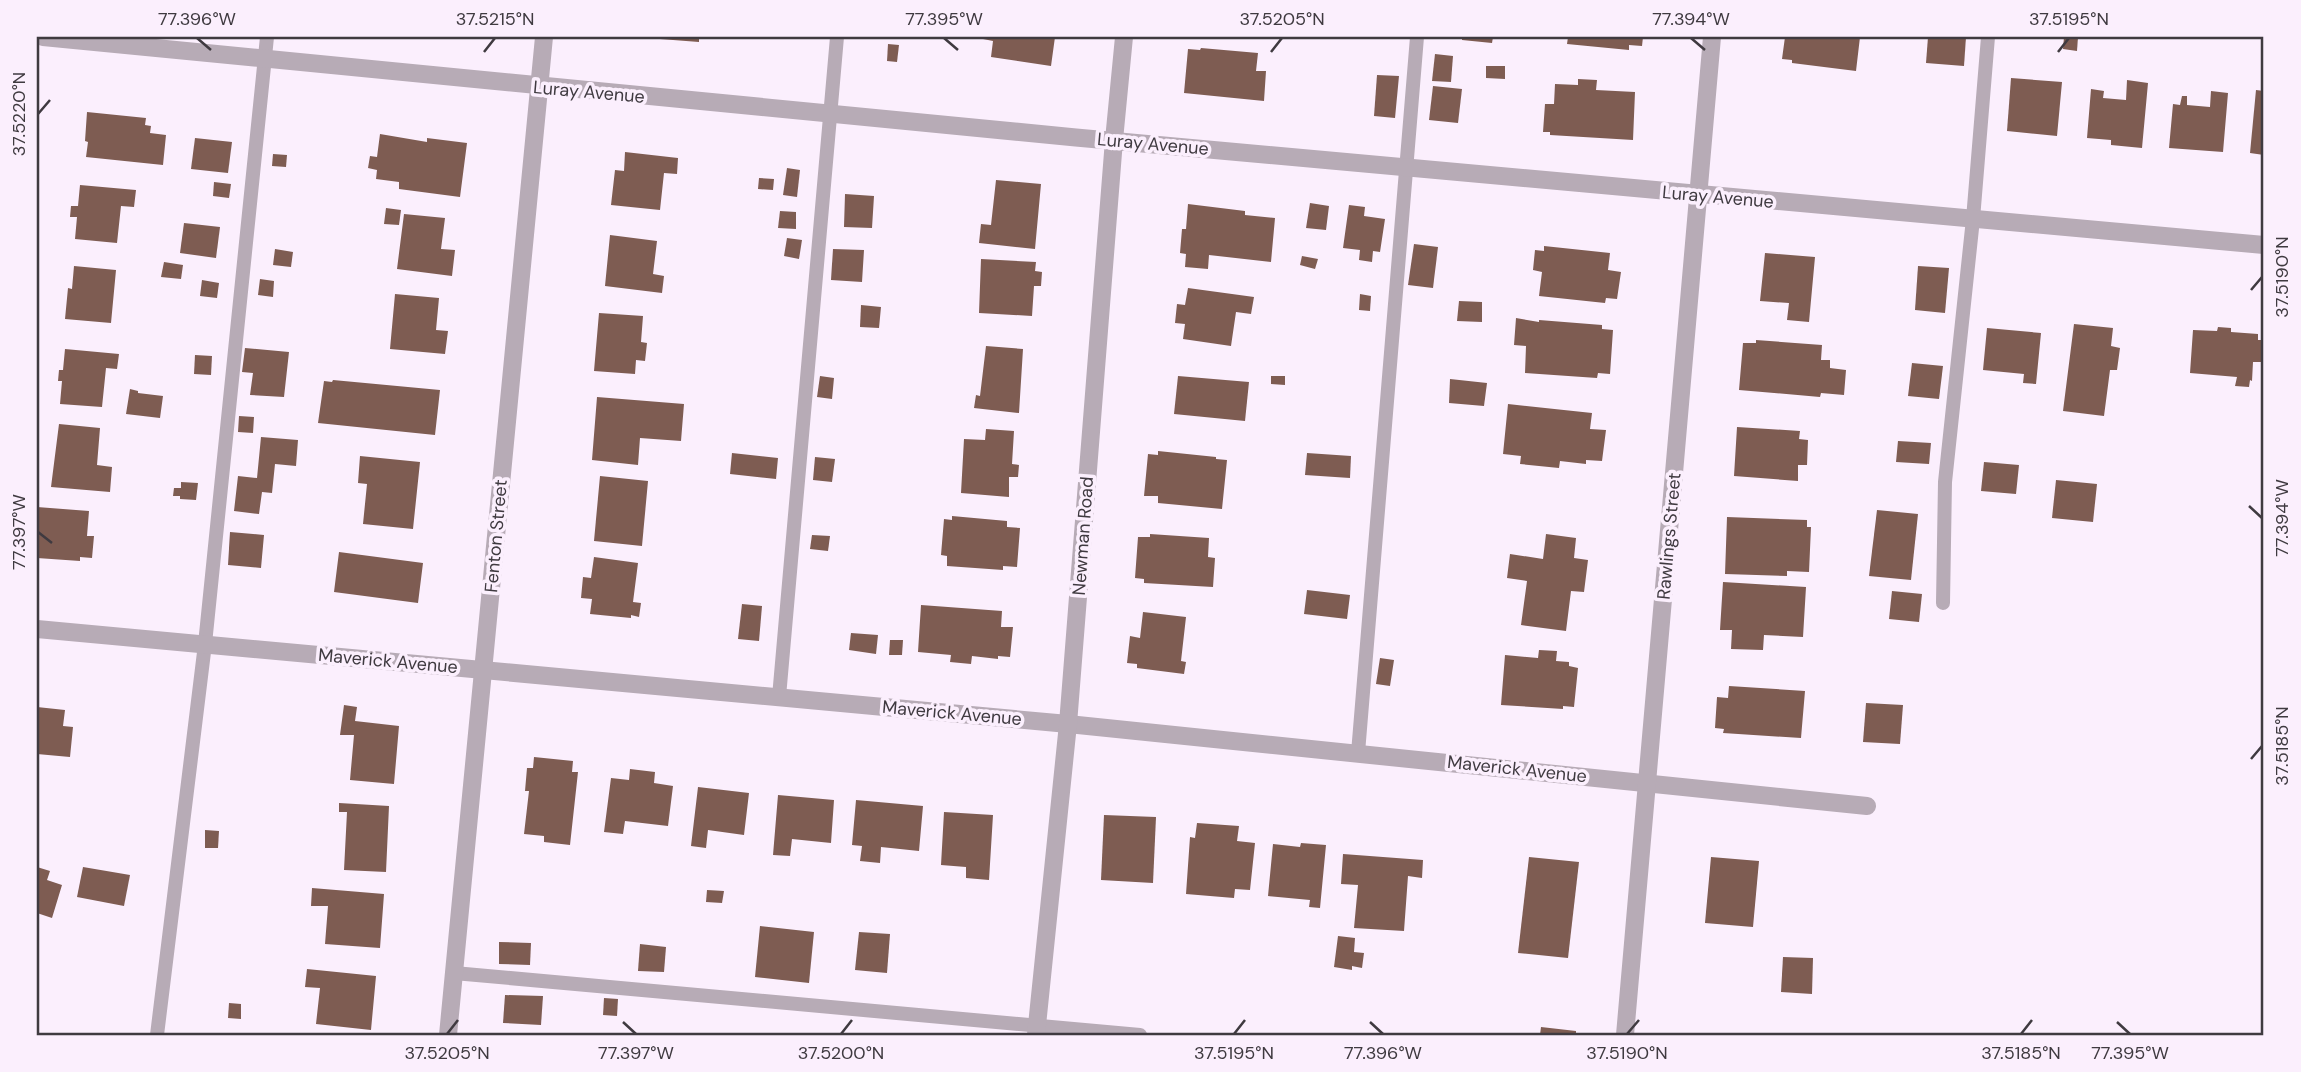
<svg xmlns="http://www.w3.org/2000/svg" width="2301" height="1072" font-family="'DM Sans',sans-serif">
<rect width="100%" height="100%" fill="#fbeffd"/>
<g fill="#7e5c52">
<polygon points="660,37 699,37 699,42 660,39"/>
<polygon points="983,37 1055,37 1051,66 991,57 993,41 983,39"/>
<polygon points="1462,37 1493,37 1492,43 1462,40"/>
<polygon points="1568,37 1643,37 1642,46 1629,45 1629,50 1567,44"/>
<polygon points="1785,37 1860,37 1856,71 1792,63 1792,60 1782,59"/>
<polygon points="1928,37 1966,37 1964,66 1926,63"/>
<polygon points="2064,37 2078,37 2077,51 2063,49"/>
<polygon points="888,44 899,45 897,62 887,61"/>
<polygon points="1201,48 1258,53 1256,71 1266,71 1264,101 1184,93 1188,49 1200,50"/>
<polygon points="1435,54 1453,56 1451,82 1432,81"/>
<polygon points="1486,66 1505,66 1505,79 1486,78"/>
<polygon points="1377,75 1399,76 1395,118 1374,116"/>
<polygon points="2011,78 2062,82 2057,136 2007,131"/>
<polygon points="1578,79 1597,80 1596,90 1635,92 1633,140 1550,135 1550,132 1543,132 1545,104 1554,104 1555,84 1578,85"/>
<polygon points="2127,80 2148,83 2142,148 2111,145 2111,140 2087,138 2091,89 2104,91 2103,98 2126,100"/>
<polygon points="1433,86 1462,89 1458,123 1429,120"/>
<polygon points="2256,90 2264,91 2264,155 2250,153"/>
<polygon points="2211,91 2228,93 2223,152 2169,148 2173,104 2180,105 2182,96 2187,96 2187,105 2210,107"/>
<polygon points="87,112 146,118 145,125 151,126 150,133 166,135 163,165 86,157 88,142 85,141"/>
<polygon points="380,134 427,142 427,138 467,143 460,197 399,189 399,182 376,179 377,170 368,168 370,156 377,157"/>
<polygon points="195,138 232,142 228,173 191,169"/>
<polygon points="625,152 678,158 677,174 664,173 660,210 611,205 615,170 624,171"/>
<polygon points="273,154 287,155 286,167 272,166"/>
<polygon points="787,168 800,170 797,197 783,195"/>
<polygon points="759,178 774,179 773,190 758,189"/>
<polygon points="996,180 1041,184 1035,249 979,243 981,224 991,225"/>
<polygon points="214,182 231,184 229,198 213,196"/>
<polygon points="80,185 136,190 134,207 121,206 117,243 75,239 77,217 70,217 71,206 78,206"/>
<polygon points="845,194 874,196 872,228 844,227"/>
<polygon points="1310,203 1329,206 1326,230 1306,228"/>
<polygon points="1188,204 1245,211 1245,215 1275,218 1271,262 1209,255 1208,269 1185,267 1186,254 1180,253 1182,229 1186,229"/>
<polygon points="1349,205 1365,207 1364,216 1385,219 1380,252 1373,251 1372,262 1359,260 1360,250 1343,248"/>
<polygon points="386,208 401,210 399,225 384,224"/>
<polygon points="780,211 796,212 796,229 778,228"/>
<polygon points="404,214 445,218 441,249 455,250 452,276 397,269"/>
<polygon points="184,223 220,227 216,258 180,253"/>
<polygon points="610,235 657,241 653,274 664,276 662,293 605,286"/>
<polygon points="787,238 802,240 799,259 784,256"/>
<polygon points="1414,244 1438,247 1433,288 1408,285"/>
<polygon points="1544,246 1610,253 1608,270 1621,272 1617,299 1606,298 1605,303 1539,296 1542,272 1533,270 1535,250 1544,251"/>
<polygon points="275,249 293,252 291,267 273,265"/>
<polygon points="833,249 864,250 862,282 831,280"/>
<polygon points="1765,253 1815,257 1809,322 1787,320 1789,303 1760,301"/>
<polygon points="1302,256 1318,259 1315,269 1300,265"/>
<polygon points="981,259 1036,262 1035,271 1042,272 1041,286 1034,286 1032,316 979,313"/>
<polygon points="164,262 183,265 181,279 161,277"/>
<polygon points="74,266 116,270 111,323 65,319 68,288 72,289"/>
<polygon points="1918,266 1949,268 1945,313 1915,310"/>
<polygon points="260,279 274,281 273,297 258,295"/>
<polygon points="202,280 219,283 217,298 200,296"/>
<polygon points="1188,288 1254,297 1251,314 1236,312 1231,346 1183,339 1185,324 1175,323 1177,304 1185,305"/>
<polygon points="395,294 439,298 436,330 448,331 445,354 390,349"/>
<polygon points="1360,294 1371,296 1370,311 1359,310"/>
<polygon points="1459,301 1482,302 1482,322 1457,321"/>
<polygon points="861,305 881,307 879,328 860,327"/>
<polygon points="599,313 643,316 641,342 647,343 645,361 636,360 635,374 594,371"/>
<polygon points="1516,318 1539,322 1539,320 1602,325 1602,329 1613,330 1610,374 1598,373 1597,378 1525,373 1526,346 1514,345"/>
<polygon points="2074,324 2113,328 2111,346 2120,348 2117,370 2110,370 2104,416 2063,411"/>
<polygon points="2218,327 2231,328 2231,332 2258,334 2258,340 2264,340 2264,362 2253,362 2252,381 2250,380 2249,387 2235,386 2237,377 2190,373 2193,330 2217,331"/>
<polygon points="1987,328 2041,333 2036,384 2023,383 2024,374 1983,370"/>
<polygon points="1756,340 1822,345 1821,360 1830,360 1830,368 1846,370 1844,395 1821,393 1820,397 1739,390 1743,343 1756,343"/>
<polygon points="986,346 1023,349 1019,413 974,408 976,395 980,396"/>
<polygon points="245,348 289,352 284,397 250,395 253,373 242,372"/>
<polygon points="65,349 119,354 117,369 106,368 102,407 60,404 62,381 58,381 59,370 63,370"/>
<polygon points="195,355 212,356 211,375 194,374"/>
<polygon points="1912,363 1943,366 1939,399 1908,396"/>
<polygon points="820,376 834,378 832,399 817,397"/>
<polygon points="1178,376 1249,382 1245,421 1174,414"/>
<polygon points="1271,376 1285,376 1285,385 1271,384"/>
<polygon points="1450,379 1487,383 1484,406 1449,403"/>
<polygon points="333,380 440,390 435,435 318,423 324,381 332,382"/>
<polygon points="130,389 138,391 138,393 163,396 160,418 126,414"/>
<polygon points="597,397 684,404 681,441 640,438 638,465 592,460"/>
<polygon points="1508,404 1592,413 1590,429 1606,430 1602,461 1586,460 1586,464 1560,461 1559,468 1520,464 1521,456 1503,454"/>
<polygon points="239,416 254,417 253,433 238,432"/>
<polygon points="59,424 100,428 97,465 112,467 110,492 51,487"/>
<polygon points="1737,427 1800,431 1799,439 1808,440 1807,465 1798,465 1798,481 1734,476"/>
<polygon points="986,429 1014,431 1012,464 1019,465 1018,477 1009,477 1009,497 961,493 964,439 985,440"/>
<polygon points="261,437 298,440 296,466 275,464 272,493 262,492 259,514 234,511 238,476 257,478"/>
<polygon points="1898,441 1931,443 1929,464 1896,462"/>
<polygon points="1158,451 1216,457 1216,459 1227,460 1222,509 1158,503 1158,496 1144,496 1148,454 1158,455"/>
<polygon points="732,453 778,458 776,479 730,474"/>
<polygon points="1307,453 1351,456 1350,478 1305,475"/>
<polygon points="360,456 420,462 413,529 363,524 367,484 358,483"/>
<polygon points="815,457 835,459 832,482 813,480"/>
<polygon points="1984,462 2019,465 2016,494 1981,491"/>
<polygon points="600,476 648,481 642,546 594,541"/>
<polygon points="2056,480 2097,484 2093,522 2052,518"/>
<polygon points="181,482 198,483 196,500 180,499 180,496 173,496 174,488 181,488"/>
<polygon points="37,507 89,511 87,536 94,536 92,558 80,557 80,561 37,558"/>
<polygon points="1877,510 1918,514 1911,580 1869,576"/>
<polygon points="952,516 1007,521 1007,527 1020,528 1017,567 1003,566 1003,570 947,566 947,556 941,555 944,519 952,520"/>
<polygon points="1727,517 1807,520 1807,527 1811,527 1809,572 1787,571 1787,576 1725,574"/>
<polygon points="230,532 264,535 261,568 228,565"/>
<polygon points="1150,534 1209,538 1208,557 1215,558 1213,587 1144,583 1144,579 1135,578 1138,537 1150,537"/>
<polygon points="1546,534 1576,538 1574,558 1588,560 1584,592 1571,591 1566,631 1521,625 1527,581 1507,578 1510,554 1543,559"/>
<polygon points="812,535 830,536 828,551 810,549"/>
<polygon points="339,552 423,563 418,603 334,592"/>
<polygon points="594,557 638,563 633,602 641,603 639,617 631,615 631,618 590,614 592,599 581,598 583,577 591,578"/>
<polygon points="1723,582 1806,587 1803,637 1764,635 1763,650 1731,649 1732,630 1720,630"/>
<polygon points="1307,590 1350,595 1347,619 1304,614"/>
<polygon points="1892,591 1922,594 1919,622 1889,619"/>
<polygon points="742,604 762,606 759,641 738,639"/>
<polygon points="921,605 1002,611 1001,627 1013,627 1010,657 998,656 998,659 972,656 971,664 950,662 951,655 918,652"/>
<polygon points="1143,612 1186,617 1181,661 1186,662 1184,674 1137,668 1137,664 1127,663 1130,636 1140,638"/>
<polygon points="851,633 878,635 876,654 849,650"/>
<polygon points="890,640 903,640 902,655 889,655"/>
<polygon points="1539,650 1557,651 1556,661 1569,662 1569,666 1578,668 1574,707 1563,706 1563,709 1501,705 1505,655 1538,658"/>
<polygon points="1380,658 1394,660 1390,686 1376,684"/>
<polygon points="1729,686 1805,691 1801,738 1723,733 1724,729 1715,728 1717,697 1728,698"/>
<polygon points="1866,703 1903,705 1900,744 1863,742"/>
<polygon points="344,705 357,707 355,721 399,726 394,784 350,780 354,735 340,735"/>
<polygon points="37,707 65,710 63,726 73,727 70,757 37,754"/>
<polygon points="534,757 573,761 572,772 578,772 570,845 544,842 544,836 524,834 529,791 525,791 527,768 533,768"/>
<polygon points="630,769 655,772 654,783 673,786 668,826 625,821 623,834 604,832 611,778 629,780"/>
<polygon points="698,787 749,793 744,835 708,830 706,848 691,846"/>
<polygon points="778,795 834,800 831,843 792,839 790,856 773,855"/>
<polygon points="856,800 923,806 919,851 881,847 880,863 860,861 862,846 852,845"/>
<polygon points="339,803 389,806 386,872 344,870 347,812 339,812"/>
<polygon points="944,812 993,815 989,880 966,878 966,867 941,865"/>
<polygon points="1104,815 1156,817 1153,883 1101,880"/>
<polygon points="1197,823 1239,826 1237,841 1255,843 1250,890 1235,889 1234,898 1186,894 1190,837 1195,838"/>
<polygon points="205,830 219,831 218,848 205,848"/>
<polygon points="1301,843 1326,845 1320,908 1309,907 1310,900 1268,896 1273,844 1300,847"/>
<polygon points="1343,854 1423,860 1422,878 1408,876 1404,931 1354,928 1358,885 1341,884"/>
<polygon points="1529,857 1579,862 1568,958 1518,953"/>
<polygon points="1711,857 1759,861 1753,927 1705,923"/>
<polygon points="37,867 50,871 47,880 62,885 52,918 37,913"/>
<polygon points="83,867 130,875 124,906 77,897"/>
<polygon points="312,888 384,894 380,948 325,944 328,906 311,906"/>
<polygon points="707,890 724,891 722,903 706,902"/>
<polygon points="760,926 814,932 809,983 755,977"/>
<polygon points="859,932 890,934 887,973 855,970"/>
<polygon points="1338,936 1355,938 1354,952 1364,953 1362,968 1352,966 1352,970 1334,967"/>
<polygon points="499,942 531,943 530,965 499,964"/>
<polygon points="640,944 666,947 664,972 638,971"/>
<polygon points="1783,957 1813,958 1812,994 1781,992"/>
<polygon points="307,969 376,976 371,1030 316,1024 320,988 305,987"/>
<polygon points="505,995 543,996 541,1025 503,1023"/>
<polygon points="604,998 618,999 617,1016 603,1015"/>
<polygon points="229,1003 241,1004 241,1019 228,1018"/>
<polygon points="1541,1027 1576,1031 1576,1035 1540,1035"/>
</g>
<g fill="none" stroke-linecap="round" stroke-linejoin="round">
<g stroke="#b7abb6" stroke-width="14">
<polyline points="1943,603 1945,482 1973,219 1988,37"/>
<polyline points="779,697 837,37"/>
<polyline points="1358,753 1417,37"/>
<polyline points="454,973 1140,1035"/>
<polyline points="157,1035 205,644 267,37"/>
</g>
<g stroke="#b7abb6" stroke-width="18">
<path d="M43,37C783,111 1523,181 2264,245"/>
<polyline points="37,629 1068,724 1867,806"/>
<polyline points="448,1035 544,37"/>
<polyline points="1036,1035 1068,724 1114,140 1124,37"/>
<polyline points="1625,1035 1712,37"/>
</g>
</g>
<path fill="none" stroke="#3f3a40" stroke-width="2.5" d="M197,38L211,50M944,38L958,50M1691,38L1705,50M484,52L495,38M1271,52L1282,38M2058,52L2069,38M38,114L50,100M2251,290L2262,277M2249,506L2262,518M38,532L52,543M2251,759L2262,746M623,1022L636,1034M1370,1022L1383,1034M2117,1022L2130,1034M447,1034L458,1020M841,1034L852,1020M1234,1034L1245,1020M1627,1034L1639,1020M2021,1034L2032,1020"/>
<g text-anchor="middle" stroke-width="7" stroke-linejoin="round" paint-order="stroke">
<g font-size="18" fill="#3f3a40" stroke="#fbeffd">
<text transform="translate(589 92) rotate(5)" y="6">Luray Avenue</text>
<text transform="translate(1153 144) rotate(5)" y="6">Luray Avenue</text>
<text transform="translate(1718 197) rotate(5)" y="6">Luray Avenue</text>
<text transform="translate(496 536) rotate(-85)" y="6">Fenton Street</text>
<text transform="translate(1083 536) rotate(-86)" y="6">Newman Road</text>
<text transform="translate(1669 536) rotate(-85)" y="6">Rawlings Street</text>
<text transform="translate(388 661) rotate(5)" y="6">Maverick Avenue</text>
<text transform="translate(952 713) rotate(5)" y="6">Maverick Avenue</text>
<text transform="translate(1517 769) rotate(6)" y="6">Maverick Avenue</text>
</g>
</g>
<rect width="2301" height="1072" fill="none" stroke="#fbeffd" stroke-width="77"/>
<rect x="38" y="38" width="2224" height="996" fill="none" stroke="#3f3a40" stroke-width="2.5"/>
<g font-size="18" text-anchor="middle" fill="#3f3a40">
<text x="197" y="25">77.396°W</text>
<text x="495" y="25">37.5215°N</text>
<text x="944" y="25">77.395°W</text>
<text x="1282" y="25">37.5205°N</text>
<text x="1691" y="25">77.394°W</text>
<text x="2069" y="25">37.5195°N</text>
<text transform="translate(19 114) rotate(-90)" y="6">37.5220°N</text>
<text transform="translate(2282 277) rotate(-90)" y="6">37.5190°N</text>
<text transform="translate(2282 518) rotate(-90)" y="6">77.394°W</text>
<text transform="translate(19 532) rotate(-90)" y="6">77.397°W</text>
<text transform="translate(2282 746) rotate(-90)" y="6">37.5185°N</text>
<text x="447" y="1059">37.5205°N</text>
<text x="636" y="1059">77.397°W</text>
<text x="841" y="1059">37.5200°N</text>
<text x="1234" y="1059">37.5195°N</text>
<text x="1383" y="1059">77.396°W</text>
<text x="1627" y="1059">37.5190°N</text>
<text x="2021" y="1059">37.5185°N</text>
<text x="2130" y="1059">77.395°W</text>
</g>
</svg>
